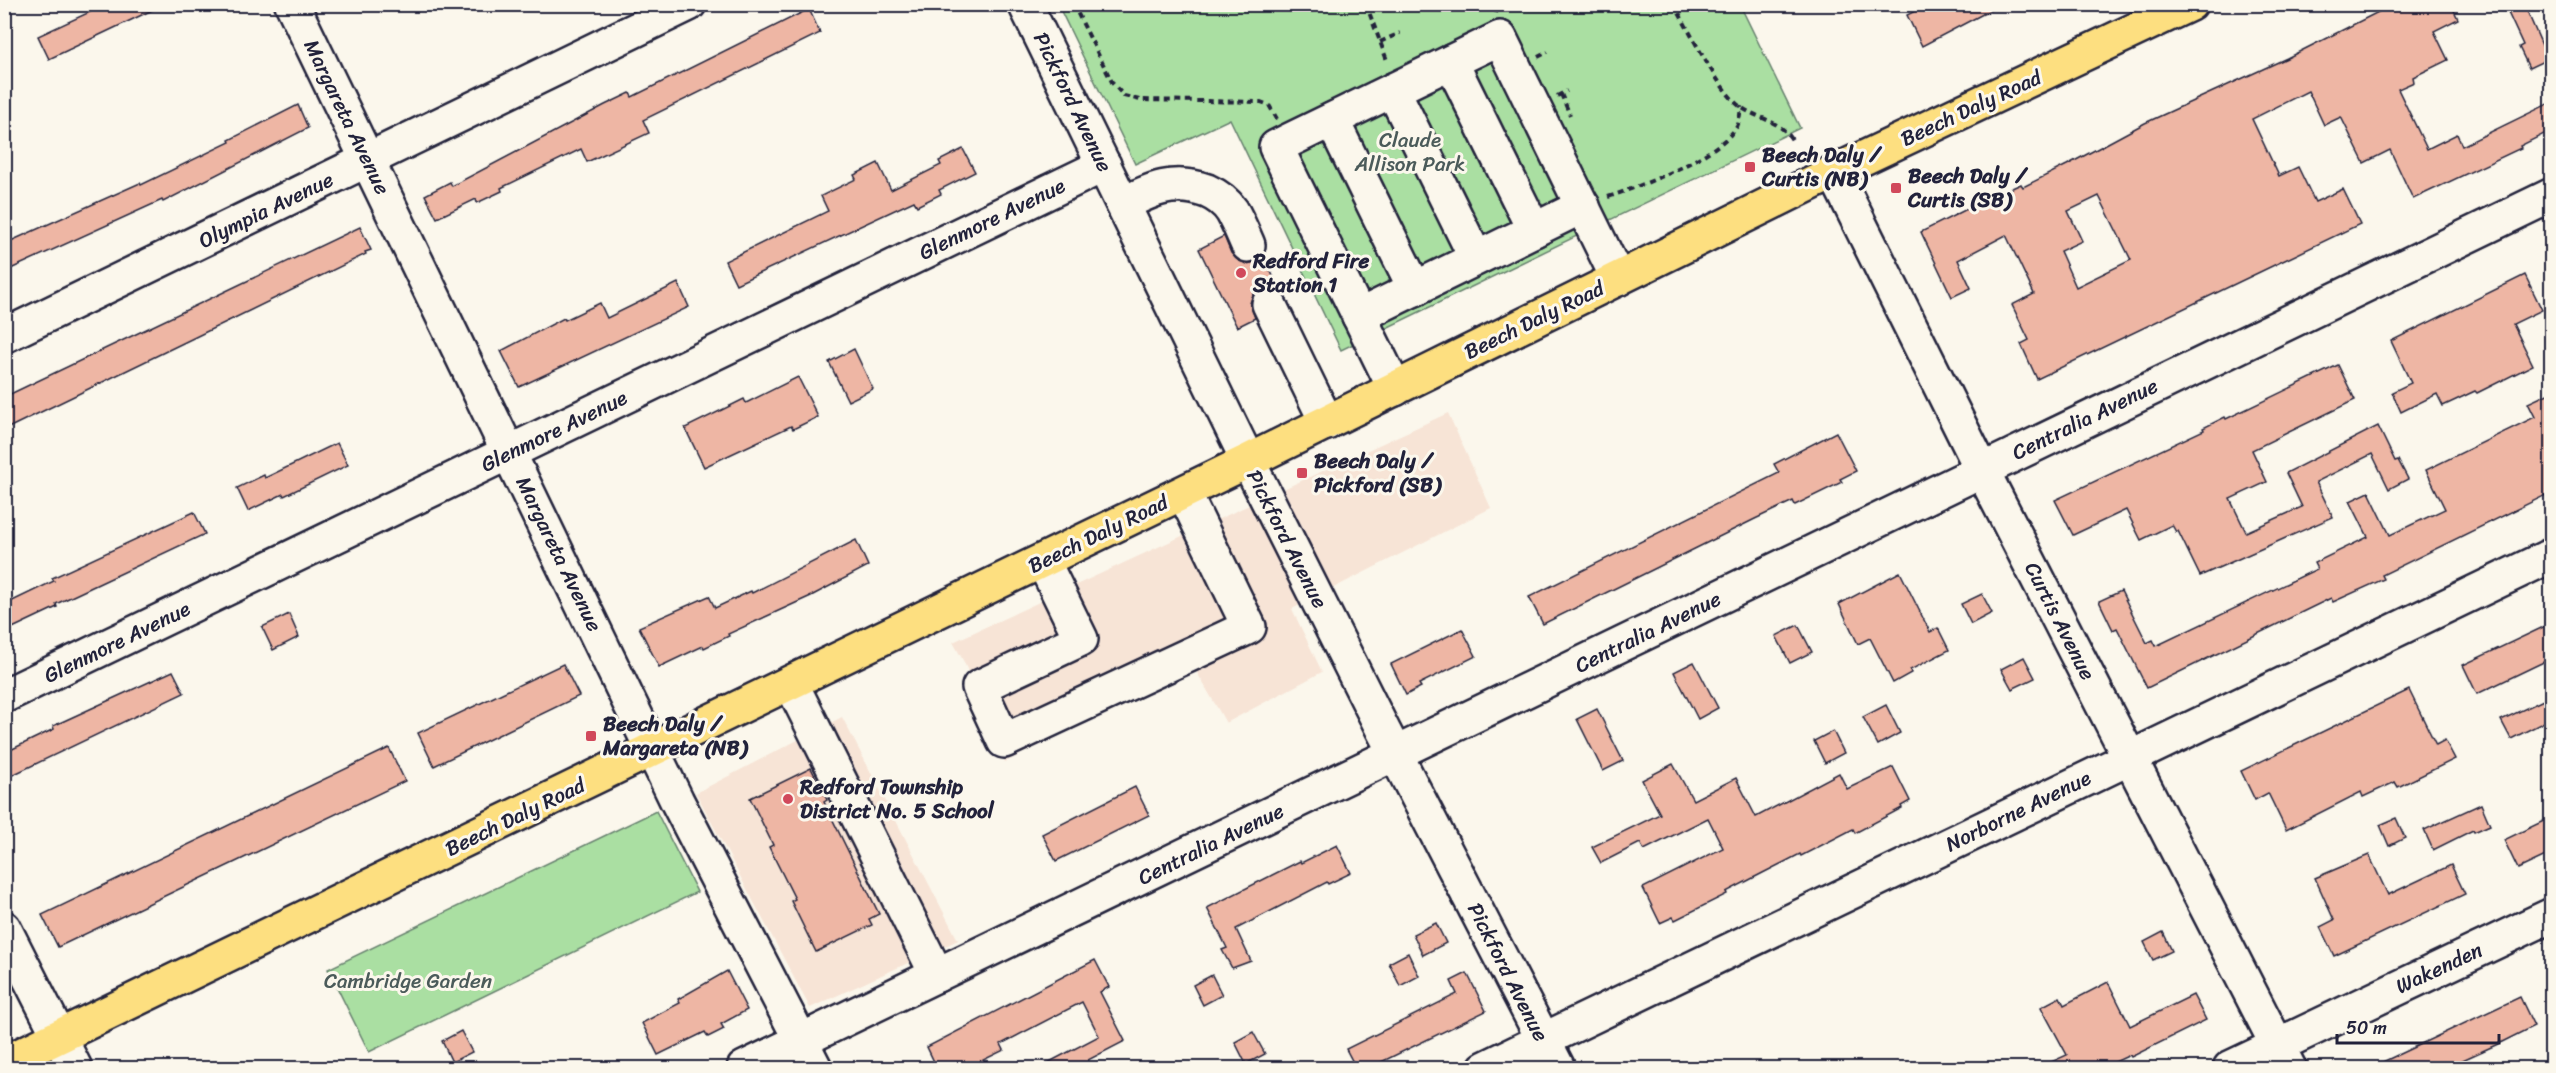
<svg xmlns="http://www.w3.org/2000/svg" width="2556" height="1073" font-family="Sriracha,sans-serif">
<rect width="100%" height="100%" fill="#fbf7ec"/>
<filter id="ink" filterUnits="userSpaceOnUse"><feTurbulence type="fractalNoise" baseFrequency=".0167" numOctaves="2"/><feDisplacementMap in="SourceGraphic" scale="12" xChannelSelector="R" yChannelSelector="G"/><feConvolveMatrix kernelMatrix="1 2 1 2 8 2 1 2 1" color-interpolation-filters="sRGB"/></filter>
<g filter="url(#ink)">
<g fill="#f7e4d6">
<polygon points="1448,413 1491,508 1292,609 1322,672 1226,723 1195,669 1005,762 964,662 953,642"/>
<polygon points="842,717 958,940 810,1008 696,793"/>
</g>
<g fill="#aadfa2" stroke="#66806e" stroke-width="1.5">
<polygon points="1058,5 1740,5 1800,128 1341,350 1230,119 1135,164"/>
<polygon points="656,811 697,892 369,1052 328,969"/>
</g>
<g fill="#eeb6a4" stroke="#22223b" stroke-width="1.5" fill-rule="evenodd">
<polygon points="107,4 165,4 49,59 38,36"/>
<polygon points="1929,4 2002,4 1922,46 1907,15"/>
<path d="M2394,4H2451L2458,19L2434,31L2448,60L2413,77L2414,82L2398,89L2427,149L2457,134L2462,146L2552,102V130L2520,146L2521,148L2413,199L2390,150L2364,163L2341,117L2324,125L2308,91L2252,119L2279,176L2298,167L2315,202L2343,189L2360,224L2037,379L2021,344L2029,340L2012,305L2034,294L2006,235L1958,260L1971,288L1952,297L1921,232L1983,201L2021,184L2023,187L2067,165L2145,123L2287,58ZM2099,196L2131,260L2076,287L2060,251L2082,241L2068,211Z"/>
<polygon points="2504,4 2524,4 2548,59 2529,68 2519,47 2523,45"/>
<polygon points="809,9 820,33 643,120 649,133 587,162 581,149 501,188 502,191 477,203 476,199 437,218 425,195 450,182 452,186 605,105 630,93 632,97"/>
<polygon points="298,105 308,128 163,202 162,200 4,272 4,244 140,183 141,185 230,142 229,140"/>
<polygon points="963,149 975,172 939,190 941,194 917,206 914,201 736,284 725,261 828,211 821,196 856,179 854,175 878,163 891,190 941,165 939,161"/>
<polygon points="360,227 371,250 365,252 366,254 4,430 4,397"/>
<polygon points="1224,236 1231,253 1238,260 1247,264 1255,262 1263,256 1279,288 1270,285 1261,287 1254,293 1250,303 1255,318 1237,327 1199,249"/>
<polygon points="2525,275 2542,310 2513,324 2533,365 2477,393 2475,391 2443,406 2437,394 2401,412 2392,392 2411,383 2391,341"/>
<polygon points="678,283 689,307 519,387 501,351 564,318 565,320 600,303 607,318"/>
<polygon points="854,349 873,389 848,401 829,362"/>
<polygon points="2338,365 2355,400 2252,450 2267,482 2230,499 2246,532 2302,507 2286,473 2378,426 2395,461 2398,460 2408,479 2389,489 2372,454 2316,482 2333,517 2200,576 2178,531 2176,532 2172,525 2141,540 2126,510 2073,535 2055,500 2204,430 2203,428 2225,417 2226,419"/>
<polygon points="798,377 818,417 793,429 791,426 704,467 685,428 744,399 746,403"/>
<polygon points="2552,392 2552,492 2382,575 2384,579 2333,602 2331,598 2147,688 2117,628 2113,630 2099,601 2121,591 2147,643 2153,640 2156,646 2317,569 2314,563 2368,537 2350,501 2369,492 2390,535 2445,509 2426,470 2535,417 2528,403"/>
<polygon points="1836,432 1856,471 1840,479 1842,482 1795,505 1793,501 1755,519 1543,624 1529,597 1779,473 1774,464"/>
<polygon points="337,443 348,465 284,496 283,494 248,511 237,488 264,475 265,478"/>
<polygon points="194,512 205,534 56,604 57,607 4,632 4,605 54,581 52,578"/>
<polygon points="856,540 868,566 811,596 728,634 729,636 704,648 703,646 659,667 639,627 709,596 715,608 751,591 752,593"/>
<polygon points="1900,572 1930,632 1938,628 1949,650 1910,670 1911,673 1893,683 1870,638 1858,644 1839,604"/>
<polygon points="1982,594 1992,613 1971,624 1961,604"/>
<polygon points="289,614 299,637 273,650 262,627"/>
<polygon points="2552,623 2552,658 2477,694 2463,665"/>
<polygon points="1798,625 1812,652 1790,663 1776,636"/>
<polygon points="1462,629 1476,656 1419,684 1421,687 1406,695 1391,664"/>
<polygon points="2024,657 2035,678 2012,689 2001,669"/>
<polygon points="1694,662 1718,708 1698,719 1674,672"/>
<polygon points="563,664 579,696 434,766 418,733"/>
<polygon points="173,671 184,693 4,779 4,753 54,729 53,726"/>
<polygon points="2409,690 2436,745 2445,740 2455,759 2398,787 2395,782 2363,797 2361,792 2286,830 2268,793 2255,800 2241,771"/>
<polygon points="2552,696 2552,718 2511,739 2501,720"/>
<polygon points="1886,705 1900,733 1878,745 1863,717"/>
<polygon points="1597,709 1623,761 1603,771 1577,719"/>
<polygon points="1833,731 1844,753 1825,763 1814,741"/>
<polygon points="389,748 405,781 58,947 42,915"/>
<polygon points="1673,764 1693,800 1736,778 1756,817 1839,773 1847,789 1893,767 1910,801 1901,806 1902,808 1855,833 1853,829 1801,856 1800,854 1755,877 1726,892 1727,894 1675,920 1673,917 1660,923 1643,888 1723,848 1708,818 1644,850 1640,843 1601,863 1592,847 1660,814 1642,780"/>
<polygon points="811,768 827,800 824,802 879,914 869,919 872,925 816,952 791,901 795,899 769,847 773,845 750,798"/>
<polygon points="1135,787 1149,815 1056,861 1042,834"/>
<polygon points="2481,804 2490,825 2474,832 2473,830 2433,850 2424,830"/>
<polygon points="2552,817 2552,853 2518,869 2504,840"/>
<polygon points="2396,818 2405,838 2389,846 2380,825"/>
<polygon points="1337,845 1351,873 1328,884 1327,882 1236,929 1251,961 1232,968 1222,950 1227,948 1207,908 1300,861 1301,863"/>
<polygon points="2369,855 2388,895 2451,865 2465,894 2334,956 2320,927 2334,920 2315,878"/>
<polygon points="1436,923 1446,943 1423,955 1413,934"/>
<polygon points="2163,932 2172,951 2153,960 2144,942"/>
<polygon points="1408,953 1419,976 1400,986 1389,963"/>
<polygon points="1095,960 1109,987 1100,992 1125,1041 1088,1060 1093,1068 1038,1068 1099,1036 1082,1002 1001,1044 1004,1050 967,1068 937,1068 927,1047"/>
<polygon points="727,971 747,1010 721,1024 724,1029 708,1037 705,1032 658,1055 642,1023 680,1003 678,999"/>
<polygon points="1467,973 1486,1011 1369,1068 1356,1068 1346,1049 1457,994 1451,981"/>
<polygon points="1212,975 1222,995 1203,1005 1193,985"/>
<polygon points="2108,982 2130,1026 2193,995 2206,1020 2131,1057 2130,1055 2102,1068 2038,1068 2067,1055 2041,1007 2060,997 2064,1005"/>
<polygon points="2520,997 2534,1026 2498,1044 2445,1068 2370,1068"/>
<polygon points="461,1031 472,1052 452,1062 442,1041"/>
<polygon points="1253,1032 1265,1054 1246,1064 1235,1042"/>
</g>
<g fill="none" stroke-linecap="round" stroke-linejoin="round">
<g stroke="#22223b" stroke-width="38">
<g id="minor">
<polyline points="292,4 677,801 815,1068"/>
<polyline points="1025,4 1248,461 1384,732 1558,1068"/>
<polyline points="1451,62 1534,230"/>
<polyline points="1393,90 1476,258"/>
<polyline points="1332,120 1415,289"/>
<polyline points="1834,172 1982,470 2289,1068"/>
<path d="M1123,204C1153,189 1173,179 1207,191C1216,195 1226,202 1232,211C1238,221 1243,234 1248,245"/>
<polyline points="1269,304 1327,423"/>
<polyline points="1359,316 1583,206"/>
<polyline points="4,336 689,4"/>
<polyline points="1395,389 1276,147 1288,141 1500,38 1618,279"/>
<polyline points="1043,561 1081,639 979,687 1004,741 1249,627 1184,493"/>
<polyline points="791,683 937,975"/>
<polyline points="4,696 1104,165"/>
<polyline points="4,928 75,1068"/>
<polyline points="744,1068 2552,195"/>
<polyline points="1485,1068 2552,555"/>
<polyline points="2230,1068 2552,915"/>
</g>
</g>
<g stroke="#22223b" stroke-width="38">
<polyline id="major" points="4,1063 1248,461 1834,172 2190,4"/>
</g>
<g stroke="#22223b" stroke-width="4" stroke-dasharray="6 4.5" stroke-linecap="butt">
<polyline points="1073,4 1113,84 1124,96 1140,100 1261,102 1269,105 1277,119"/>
<polyline points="1366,4 1388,63"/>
<path d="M1674,4C1691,34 1712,77 1734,101C1749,118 1780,118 1792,140"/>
<polyline points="1496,13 1498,4"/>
<polyline points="1380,42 1400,33"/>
<polyline points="1538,57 1548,52"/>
<polyline points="1561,94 1570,115"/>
<polyline points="1557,96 1567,91"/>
<path d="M1608,197C1642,186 1716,157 1736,128C1740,123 1740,113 1741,106"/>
</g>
<use href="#minor" stroke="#fbf7ec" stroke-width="33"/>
<use href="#major" stroke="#fddf80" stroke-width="33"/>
</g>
</g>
<g fill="#d1495b" stroke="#fbf7ec" stroke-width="2">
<rect x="1744" y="161" width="12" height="12" rx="3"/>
<rect x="1890" y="182" width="12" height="12" rx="3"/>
<circle cx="1241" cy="273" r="6"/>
<rect x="1296" y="467" width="12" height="12" rx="3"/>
<rect x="585" y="730" width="12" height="12" rx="3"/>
<circle cx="788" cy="799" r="6"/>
</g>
<g text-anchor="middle" stroke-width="6" stroke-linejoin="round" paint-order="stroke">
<g font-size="21" fill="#22223b" stroke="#fbf7ec">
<text transform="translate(1073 102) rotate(64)" y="7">Pickford Avenue</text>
<text transform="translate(1971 108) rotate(-25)" y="7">Beech Daly Road</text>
<text transform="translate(347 117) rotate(64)" y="7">Margareta Avenue</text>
<text transform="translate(266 210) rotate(-26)" y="7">Olympia Avenue</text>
<text transform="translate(992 219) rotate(-26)" y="7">Glenmore Avenue</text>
<text transform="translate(1534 320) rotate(-26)" y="7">Beech Daly Road</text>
<text transform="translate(2085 419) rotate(-26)" y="7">Centralia Avenue</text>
<text transform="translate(554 431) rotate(-26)" y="7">Glenmore Avenue</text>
<text transform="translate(1098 534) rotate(-26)" y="7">Beech Daly Road</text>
<text transform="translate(1287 539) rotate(63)" y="7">Pickford Avenue</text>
<text transform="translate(559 554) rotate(64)" y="7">Margareta Avenue</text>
<text transform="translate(2060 621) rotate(63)" y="7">Curtis Avenue</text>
<text transform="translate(1648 632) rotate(-26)" y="7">Centralia Avenue</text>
<text transform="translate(117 642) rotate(-26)" y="7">Glenmore Avenue</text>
<text transform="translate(2018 811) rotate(-26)" y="7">Norborne Avenue</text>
<text transform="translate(515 817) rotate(-26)" y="7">Beech Daly Road</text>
<text transform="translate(1211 844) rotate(-26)" y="7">Centralia Avenue</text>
<text transform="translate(2439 968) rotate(-25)" y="7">Wakenden</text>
<text transform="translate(1508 972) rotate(63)" y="7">Pickford Avenue</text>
</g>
<g font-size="21" fill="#4b5b5a" stroke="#fbf7ec">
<text x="1410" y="147">Claude<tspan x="1410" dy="24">Allison Park</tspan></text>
<text x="408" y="988">Cambridge Garden</text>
</g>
<g font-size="21" font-weight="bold" fill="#22223b" stroke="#fbf7ec" text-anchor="start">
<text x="1762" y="162">Beech Daly /<tspan x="1762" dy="24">Curtis (NB)</tspan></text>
<text x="1908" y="183">Beech Daly /<tspan x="1908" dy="24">Curtis (SB)</tspan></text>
<text x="1253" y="268">Redford Fire<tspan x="1253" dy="24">Station 1</tspan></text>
<text x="1314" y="468">Beech Daly /<tspan x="1314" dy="24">Pickford (SB)</tspan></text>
<text x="603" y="731">Beech Daly /<tspan x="603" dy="24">Margareta (NB)</tspan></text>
<text x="800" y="794">Redford Township<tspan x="800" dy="24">District No. 5 School</tspan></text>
</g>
</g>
<rect width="2556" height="1073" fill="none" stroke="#fbf7ec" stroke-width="24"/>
<rect x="12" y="12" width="2532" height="1049" fill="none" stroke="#22223b" stroke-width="2" filter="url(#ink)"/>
<path d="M2337 1034v9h162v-9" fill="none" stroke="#22223b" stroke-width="3"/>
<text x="2346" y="1034" font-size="18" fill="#22223b" stroke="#fbf7ec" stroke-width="4.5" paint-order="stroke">50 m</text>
</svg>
